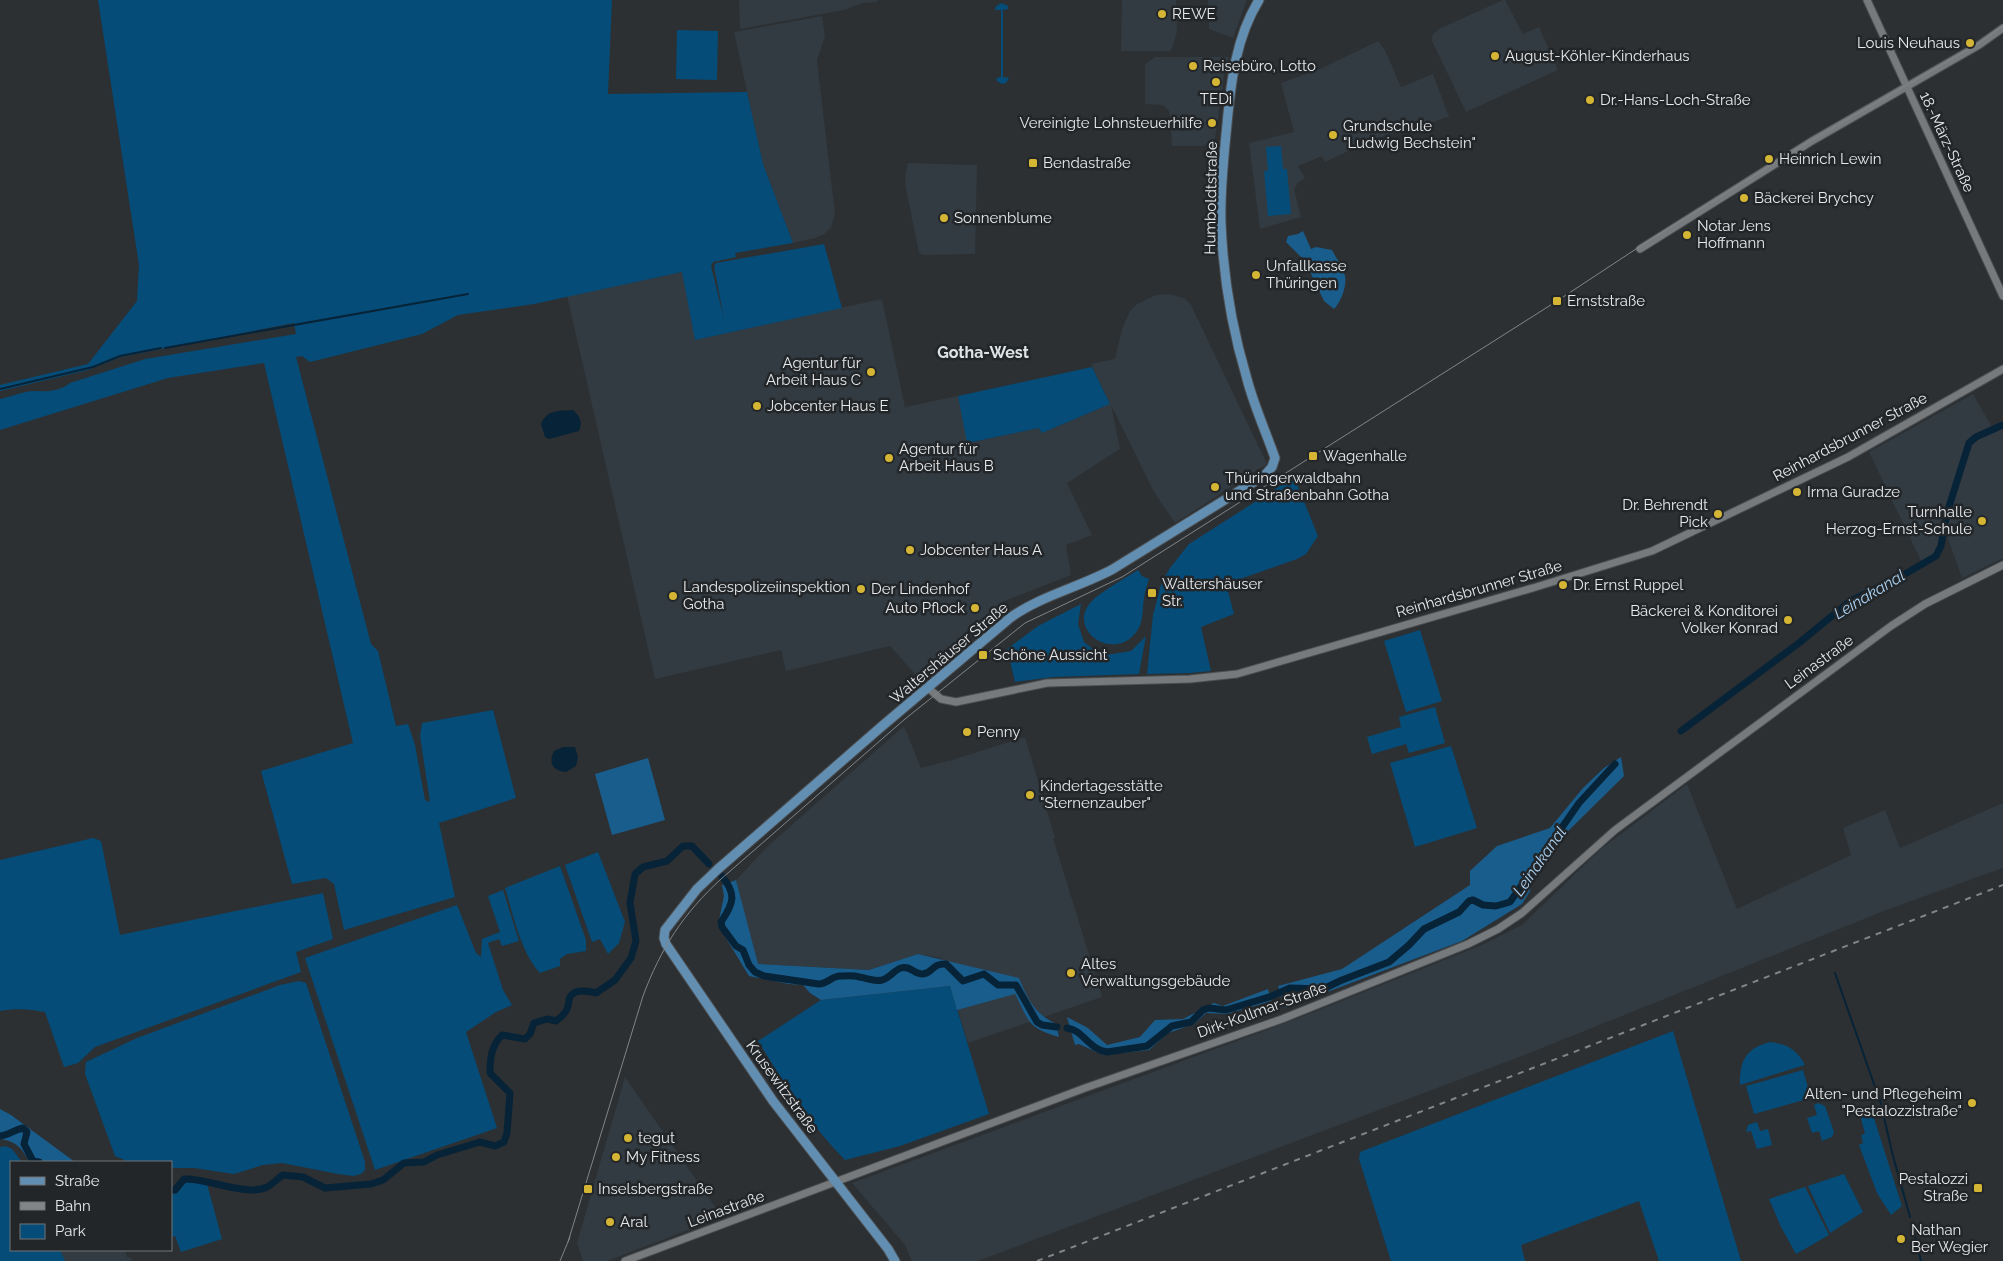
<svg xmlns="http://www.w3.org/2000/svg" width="2003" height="1261" font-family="Raleway,sans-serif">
<rect width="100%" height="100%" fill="#2c3033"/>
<g fill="#323b42">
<polygon points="739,0 877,0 877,2 863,3 844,10 740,29"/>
<polygon points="1122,0 1176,0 1177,32 1171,51 1121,51"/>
<polygon points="1208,0 1247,0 1233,38 1209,29"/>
<polygon points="1503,0 1505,0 1523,34 1539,27 1558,70 1466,112 1432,41 1432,37 1434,33 1439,29"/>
<polygon points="822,16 825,36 817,60 835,214 831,228 824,234 815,238 793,243 763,164 734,32"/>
<polygon points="1378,41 1385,50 1401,87 1433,74 1449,117 1374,139 1325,162 1322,156 1298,166 1305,178 1298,183 1294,189 1301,217 1260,229 1249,143 1294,132 1281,83 1320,69"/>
<polygon points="1155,57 1229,57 1224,74 1216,132 1215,138 1210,144 1202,146 1172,146 1170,115 1169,111 1163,105 1145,104 1145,64"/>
<polygon points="908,163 977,165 975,254 923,255 919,253 906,189 905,176"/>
<polygon points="683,272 695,340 882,299 905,407 958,396 968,443 1039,428 1042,433 1110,404 1091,364 1115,359 1122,329 1130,311 1137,304 1156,295 1169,294 1184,298 1191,305 1267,464 1175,523 1154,492 1111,405 1120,449 1067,483 1092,535 1066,545 1071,575 1002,602 924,684 890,646 786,671 781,650 655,679 567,296"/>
<polygon points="1973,394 1994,431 2003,428 2003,558 1962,578 1947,536 1944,537 1943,544 1935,558 1923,565 1869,452"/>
<polygon points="904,726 921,768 951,760 952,762 952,760 1025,737 1055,838 1052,839 1054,841 1102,997 968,1043 942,958 918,954 869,970 757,964 736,880 769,845"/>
<polygon points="1687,784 1737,909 1851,855 1843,828 1885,810 1900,848 2003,803 2003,868 1889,909 1527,1054 978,1261 912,1261 905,1245 852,1183 1291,1021 1482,945 1522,925 1601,849"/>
<polygon points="625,1077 722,1217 607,1261 583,1261 577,1243"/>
<polygon points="60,1250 125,1250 127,1257 131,1258 132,1261 65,1261"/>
</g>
<g fill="#054c78">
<path d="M98,0H612L608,94L747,92L763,164L793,243L735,253L736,257L713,262L711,266L724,319L714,266L716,263L824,244L842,308L695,340L682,272L534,304L458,315L422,334L310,362L302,356L296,357L371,644L378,651L396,726L408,724L415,745L425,800L430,802L420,736L422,723L493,710L516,798L439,823L455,897L344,930L334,884L326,878L292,884L261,771L353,743L264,363L168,378L0,430V399C9,397 28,390 36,391C46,392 61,391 70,383L145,359L296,334L294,323L121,357L88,370L0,391V385L88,364L137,301L139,265Z"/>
<polygon points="1002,3 1008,6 1008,9 1003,10 1003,77 1009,78 1006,83 1002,84 997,81 996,78 1001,77 1001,10 995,10 996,6"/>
<polygon points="677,30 718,31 717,80 676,79"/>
<polygon points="1281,146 1283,169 1287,169 1291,214 1268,216 1264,171 1268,171 1266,147"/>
<polygon points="1092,367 1110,404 1042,433 1039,428 967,443 958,396"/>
<polygon points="1294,477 1318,536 1306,554 1297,559 1226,584 1234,614 1201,627 1211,671 1190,673 1147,674 1153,615 1162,581 1170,568 1189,544"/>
<path d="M1138,570L1142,576L1149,579C1147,585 1145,591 1144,598C1142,610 1144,621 1137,631C1115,663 1067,631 1090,603C1101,591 1124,579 1138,570Z"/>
<polygon points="1081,604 1078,624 1084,642 1094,650 1106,655 1131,651 1146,636 1139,674 1054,677 1015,682 1007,649 1038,626"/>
<polygon points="1420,630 1442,701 1406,712 1384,641"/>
<polygon points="1435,707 1445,743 1409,753 1406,744 1372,754 1367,737 1401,727 1399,717"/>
<polygon points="1451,746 1477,828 1415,847 1390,763"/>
<path d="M93,838L101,841L120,935L323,893L333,939L296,952L301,972L95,1047L78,1063L64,1067L45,1012C30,1009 15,1008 0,1011V860Z"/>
<polygon points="598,852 625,922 619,943 608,954 600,939 592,942 565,865"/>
<path d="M560,866L586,940V951L567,954L560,959V966L540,973C521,953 513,914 505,888Z"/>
<polygon points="503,890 519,941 502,946 499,939 488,943 503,990 512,1005 496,1012 466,1032 497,1128 375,1170 305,958 457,905 476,953 481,957 482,939 500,932 488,896"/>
<polygon points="299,981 306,983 365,1162 365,1170 361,1174 353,1176 338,1174 282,1163 263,1165 234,1174 194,1168 171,1168 171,1162 129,1162 115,1156 85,1074 86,1062 137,1038 280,985"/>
<path d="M950,986L989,1114L900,1146L845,1160C810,1125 784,1083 758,1041L821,1000Z"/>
<polygon points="1673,1031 1741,1261 1659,1261 1639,1201 1521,1245 1525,1261 1391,1261 1359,1159 1360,1152"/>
<path d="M1770,1042C1787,1044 1797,1050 1805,1065L1740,1085C1739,1060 1747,1048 1770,1042Z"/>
<polygon points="1803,1070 1811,1098 1754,1114 1746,1086"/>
<polygon points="1818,1103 1825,1106 1834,1132 1832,1137 1822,1141 1819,1131 1812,1133 1807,1118 1817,1115 1814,1105"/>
<polygon points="1872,1112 1902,1206 1891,1215 1877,1193 1859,1145 1863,1143 1861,1135 1865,1134 1860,1115"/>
<polygon points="1757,1122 1760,1131 1768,1129 1772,1145 1757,1149 1751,1131 1746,1132 1748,1125"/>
<polygon points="6,1146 12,1149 22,1162 11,1162 11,1250 60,1250 65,1261 0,1261 0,1147"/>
<polygon points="1844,1174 1863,1212 1830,1233 1808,1186"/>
<polygon points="186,1182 207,1184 222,1239 181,1252 175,1236 171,1237 171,1194 177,1193"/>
<polygon points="1805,1187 1829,1235 1796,1254 1781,1227 1769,1199"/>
</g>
<g fill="#195d8d">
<path d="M1303,231L1311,249L1316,247L1332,250C1336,258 1343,267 1345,276C1347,286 1341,302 1334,309L1324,301L1303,257H1301L1286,242L1288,236L1298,234Z"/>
<polygon points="1621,757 1624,776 1558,841 1535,868 1530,891 1522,904 1462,941 1285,1008 1278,986 1342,969 1470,885 1470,871 1497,846 1550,828 1583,788 1604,768"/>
<polygon points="648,758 665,820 612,835 595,774"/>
<path d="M736,880L758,964L869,970L918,954L1019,978C1028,1000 1034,1013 1056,1024L1059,1037C1026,1027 1030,1022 1015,994L957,1010L950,986L821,1000L810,993L803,985L789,984L749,976L718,925L724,896L722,885Z"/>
<polygon points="1268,989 1271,1001 1227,1014 1206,1013 1194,1024 1168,1033 1149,1050 1103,1055 1079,1044 1075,1045 1067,1017 1088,1028 1107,1045 1140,1037 1155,1020 1183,1019 1214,1003 1223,1006"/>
<path d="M0,1109L11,1115L75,1162H30C21,1148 18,1142 0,1139Z"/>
</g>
<g fill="#072337">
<path d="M573,410C580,416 583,423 579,431L549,439L545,437L541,424C547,409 559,411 573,410Z"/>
<path d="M563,747H575L578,757L576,766L566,772C553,771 548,763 554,751Z"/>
</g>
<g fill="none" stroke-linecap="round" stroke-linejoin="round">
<g stroke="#072337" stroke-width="2">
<polyline points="165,348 468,294"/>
<polyline points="0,389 93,367 120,356 161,348"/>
<polyline points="1835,973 1881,1104"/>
<polyline points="1882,1109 1893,1156 1910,1217"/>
<polyline points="1913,1227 1921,1261"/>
</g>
<g stroke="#072337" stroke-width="7">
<polyline points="1681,731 1799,643 1849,602 1905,574 1936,556 1941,546 1947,513 1969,443 1976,437 2003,425"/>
<path d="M721,875C737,894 734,903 721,922L722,927L736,946L743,950L749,965L755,972L764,976L819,984C827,984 832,976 840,976C846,976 853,975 859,977C868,978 873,982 882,980C890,978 894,970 901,968C910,965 915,975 923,974C933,973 932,963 946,964L963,981L984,974L998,985H1016L1037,1022L1042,1025L1057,1027"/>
<path d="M1067,1028C1083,1030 1088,1049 1107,1052L1147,1046L1172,1026L1191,1022L1203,1010L1209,1008L1226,1010L1272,996L1290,988L1323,989L1342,980L1389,962L1409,945L1424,929L1459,912L1469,901L1473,900L1483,905L1496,906L1510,902L1579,803L1615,764"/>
<path d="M0,1136C9,1135 14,1130 23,1128L27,1132L24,1144L33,1161L39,1162"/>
<path d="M171,1190H175L184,1179C208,1178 246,1197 267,1187C273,1184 278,1178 283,1175L303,1177L325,1188L371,1184L383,1180L404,1163L424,1162L437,1155L480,1142L495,1146L504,1142L507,1133L510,1093L490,1073C490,1059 491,1046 502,1035L525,1039L530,1034L534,1023L547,1019L556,1021C560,1018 565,1014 567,1009C569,1006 568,1001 570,997C575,988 588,991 596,993L615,980L631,958L636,941L630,903L635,874L643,867L667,861L683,846H692L709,864"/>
</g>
<g stroke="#4b4e50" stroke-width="9">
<g id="minor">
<polyline points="1867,0 2003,296"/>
<polyline points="1640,249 1812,141 1979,45 2003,28"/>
<polyline points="928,688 941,699 956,702 1047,683 1190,679 1237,674 1536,587 1652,551 1848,457 2003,369"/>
<polyline points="625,1261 1085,1088 1282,1019 1468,944 1498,929 1522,913 1615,830 1891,626 1925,604 2003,565"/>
</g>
</g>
<g stroke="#4b4e50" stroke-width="11">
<path id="major" d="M895,1261L888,1249L773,1101L666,944L664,938L665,930L697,889L718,869L881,727L1010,618C1040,596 1080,587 1113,569L1265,475L1272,467L1275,458C1266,432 1254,406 1247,379C1232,329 1223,275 1221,222C1220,189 1224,156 1227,124C1231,81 1236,37 1259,0"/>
</g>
<use href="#minor" stroke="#767a7d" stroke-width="7"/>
<use href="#major" stroke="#628eb2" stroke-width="9"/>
<g stroke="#828588" stroke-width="1">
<path d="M568,1242L643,996C661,948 683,914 721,879L905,719L1025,623L1122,577L1557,301L1639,247L1812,140L1978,44L2003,26"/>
<polyline points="560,1261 570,1237"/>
</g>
<polyline stroke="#828588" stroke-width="2" stroke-dasharray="6 6" stroke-linecap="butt" points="1037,1261 2003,885"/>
</g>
<g fill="#d5b534" stroke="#232629" stroke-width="2">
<circle cx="1162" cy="14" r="5"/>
<circle cx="1970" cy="43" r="5"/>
<circle cx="1495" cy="56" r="5"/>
<circle cx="1193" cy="66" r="5"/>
<circle cx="1216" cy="82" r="5"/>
<circle cx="1590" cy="100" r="5"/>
<circle cx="1212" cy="123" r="5"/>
<circle cx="1333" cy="135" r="5"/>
<circle cx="1769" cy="159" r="5"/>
<rect x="1028" y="158" width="10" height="10" rx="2.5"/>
<circle cx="1744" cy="198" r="5"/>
<circle cx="944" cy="218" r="5"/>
<circle cx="1687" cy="235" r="5"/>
<circle cx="1256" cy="275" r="5"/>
<rect x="1552" y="296" width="10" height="10" rx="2.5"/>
<circle cx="871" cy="372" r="5"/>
<circle cx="757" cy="406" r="5"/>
<rect x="1308" y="451" width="10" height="10" rx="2.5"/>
<circle cx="889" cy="458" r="5"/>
<circle cx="1215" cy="487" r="5"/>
<circle cx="1797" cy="492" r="5"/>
<circle cx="1718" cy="514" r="5"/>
<circle cx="1982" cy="521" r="5"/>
<circle cx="910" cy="550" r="5"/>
<circle cx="1563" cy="585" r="5"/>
<circle cx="861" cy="589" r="5"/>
<rect x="1147" y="588" width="10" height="10" rx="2.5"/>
<circle cx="673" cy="596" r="5"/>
<circle cx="975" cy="608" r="5"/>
<circle cx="1788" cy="620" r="5"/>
<rect x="978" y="650" width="10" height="10" rx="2.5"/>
<circle cx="967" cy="732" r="5"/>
<circle cx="1030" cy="795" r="5"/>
<circle cx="1071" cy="973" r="5"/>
<circle cx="1972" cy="1103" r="5"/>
<circle cx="628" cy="1138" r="5"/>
<circle cx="616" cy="1157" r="5"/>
<rect x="1973" y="1183" width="10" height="10" rx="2.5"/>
<rect x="583" y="1184" width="10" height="10" rx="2.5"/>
<circle cx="610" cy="1222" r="5"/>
<circle cx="1901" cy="1239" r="5"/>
</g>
<g text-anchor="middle" stroke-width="5" stroke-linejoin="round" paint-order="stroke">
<g font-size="15" fill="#e6e8ea" stroke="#232629" text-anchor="start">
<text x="1172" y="19">REWE</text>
<text x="1960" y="48" text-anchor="end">Louis Neuhaus</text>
<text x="1505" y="61">August-Köhler-Kinderhaus</text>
<text x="1203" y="71">Reisebüro, Lotto</text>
<text x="1216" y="104" text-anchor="middle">TEDi</text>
<text x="1600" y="105">Dr.-Hans-Loch-Straße</text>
<text x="1202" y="128" text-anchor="end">Vereinigte Lohnsteuerhilfe</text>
<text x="1343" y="131">Grundschule<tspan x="1343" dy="17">"Ludwig Bechstein"</tspan></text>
<text x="1779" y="164">Heinrich Lewin</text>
<text x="1043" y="168">Bendastraße</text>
<text x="1754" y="203">Bäckerei Brychcy</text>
<text x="954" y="223">Sonnenblume</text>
<text x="1697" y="231">Notar Jens<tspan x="1697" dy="17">Hoffmann</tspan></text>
<text x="1266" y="271">Unfallkasse<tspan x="1266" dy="17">Thüringen</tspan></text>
<text x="1567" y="306">Ernststraße</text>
<text x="861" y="368" text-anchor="end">Agentur für<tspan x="861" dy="17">Arbeit Haus C</tspan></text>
<text x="767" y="411">Jobcenter Haus E</text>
<text x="899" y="454">Agentur für<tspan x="899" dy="17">Arbeit Haus B</tspan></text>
<text x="1323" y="461">Wagenhalle</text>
<text x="1225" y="483">Thüringerwaldbahn<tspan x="1225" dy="17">und Straßenbahn Gotha</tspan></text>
<text x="1807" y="497">Irma Guradze</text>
<text x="1708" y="510" text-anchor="end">Dr. Behrendt<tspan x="1708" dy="17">Pick</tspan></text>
<text x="1972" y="517" text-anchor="end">Turnhalle<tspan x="1972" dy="17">Herzog-Ernst-Schule</tspan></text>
<text x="920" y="555">Jobcenter Haus A</text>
<text x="1162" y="589">Waltershäuser<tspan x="1162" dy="17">Str.</tspan></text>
<text x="1573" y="590">Dr. Ernst Ruppel</text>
<text x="683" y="592">Landespolizeiinspektion<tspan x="683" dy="17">Gotha</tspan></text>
<text x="871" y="594">Der Lindenhof</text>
<text x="965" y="613" text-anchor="end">Auto Pflock</text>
<text x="1778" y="616" text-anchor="end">Bäckerei &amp; Konditorei<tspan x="1778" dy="17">Volker Konrad</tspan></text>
<text x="993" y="660">Schöne Aussicht</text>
<text x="977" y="737">Penny</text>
<text x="1040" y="791">Kindertagesstätte<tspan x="1040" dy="17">"Sternenzauber"</tspan></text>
<text x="1081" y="969">Altes<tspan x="1081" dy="17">Verwaltungsgebäude</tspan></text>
<text x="1962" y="1099" text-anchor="end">Alten- und Pflegeheim<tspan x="1962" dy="17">"Pestalozzistraße"</tspan></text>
<text x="638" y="1143">tegut</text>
<text x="626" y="1162">My Fitness</text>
<text x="1968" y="1184" text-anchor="end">Pestalozzi<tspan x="1968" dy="17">Straße</tspan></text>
<text x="598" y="1194">Inselsbergstraße</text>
<text x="620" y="1227">Aral</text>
<text x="1911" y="1235">Nathan<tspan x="1911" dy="17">Ber Wegier</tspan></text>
</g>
<g font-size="15" fill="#e6e8ea" stroke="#232629">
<text transform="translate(1947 142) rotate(65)" y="5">18.-März-Straße</text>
<text transform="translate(1211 198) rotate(-89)" y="5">Humboldtstraße</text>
<text transform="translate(1850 437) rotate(-28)" y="5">Reinhardsbrunner Straße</text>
<text transform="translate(1479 589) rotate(-16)" y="5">Reinhardsbrunner Straße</text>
<text transform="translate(949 653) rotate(-40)" y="5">Waltershäuser Straße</text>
<text transform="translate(1819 662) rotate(-36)" y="5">Leinastraße</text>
<text transform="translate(1262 1010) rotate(-20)" y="5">Dirk-Kollmar-Straße</text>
<text transform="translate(782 1087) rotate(54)" y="5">Krusewitzstraße</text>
<text transform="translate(726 1209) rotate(-20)" y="5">Leinastraße</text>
</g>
<g font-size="16" font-weight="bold" fill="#dee3e6" stroke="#232629">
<text x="983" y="358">Gotha-West</text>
</g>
<g font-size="16" font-style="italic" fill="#a9d1f2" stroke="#232629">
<text transform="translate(1869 594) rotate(-31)" y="6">Leinakanal</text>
<text transform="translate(1539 861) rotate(-55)" y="6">Leinakanal</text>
</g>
</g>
<rect x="10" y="1161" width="162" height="90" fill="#232629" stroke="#717476"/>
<rect x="20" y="1177" width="25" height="8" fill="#628eb2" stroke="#717476"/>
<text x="55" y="1186" font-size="15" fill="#e6e8ea">Straße</text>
<rect x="20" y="1202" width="25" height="8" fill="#828588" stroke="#717476"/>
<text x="55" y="1211" font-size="15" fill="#e6e8ea">Bahn</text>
<rect x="20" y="1224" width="25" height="15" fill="#054c78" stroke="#717476"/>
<text x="55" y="1236" font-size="15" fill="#e6e8ea">Park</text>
</svg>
